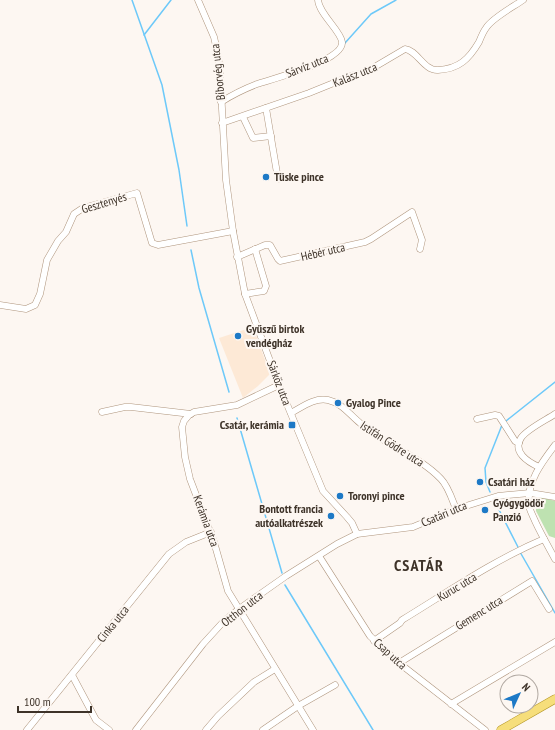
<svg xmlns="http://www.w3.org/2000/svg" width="555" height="730" font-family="'PT Sans Narrow',sans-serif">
<rect width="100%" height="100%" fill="#fdf7f2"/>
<polygon fill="#fde9d6" points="253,327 270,374 258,386 243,398 219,338"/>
<polygon fill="#bee2b1" points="536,496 555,501 555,538 549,536 536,511"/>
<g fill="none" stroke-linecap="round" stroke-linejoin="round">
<g stroke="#6dc9f9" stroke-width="1.5">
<polyline points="132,0 162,85 179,170 187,226"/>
<polyline points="144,35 171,0"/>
<polyline points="345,43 371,14 396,0"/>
<polyline points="191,250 199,288 229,392"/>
<polyline points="237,418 282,573"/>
<polyline points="506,421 555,382"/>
<polyline points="490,492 486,482 485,468 502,425"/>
<polyline points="496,504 519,549"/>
<polyline points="520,552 555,613"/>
<polyline points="285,585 373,730"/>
</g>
<g stroke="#af957d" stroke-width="7">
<g id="minor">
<polyline points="198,0 214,37 218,55 220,73 226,180 233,231 245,294 279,385 323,491 347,517 352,523 357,534"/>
<path d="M221,102C232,95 244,89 257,84C272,79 344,61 342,42C341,31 319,14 318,0"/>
<polyline points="266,108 278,179"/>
<polyline points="243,117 253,138 271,136"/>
<path d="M222,123L309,93L351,76L366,72L405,49C417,50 424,71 438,70C459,69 469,59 479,42C481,37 483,32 486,28C492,18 513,7 523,0"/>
<polyline points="237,257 265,245 270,245 278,259 280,261 365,242 371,239 412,212 422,240 420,249"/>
<polyline points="245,294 264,291 266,286 255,249"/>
<polyline points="0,305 26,309 35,305 40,294 47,260 58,241 66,232 74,214 83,208 137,193 152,243 158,245 233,231"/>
<polyline points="279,385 237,405 194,412 189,415 184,421 182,427 185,457 190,479 214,542 228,591 313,730"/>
<polyline points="102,412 125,407 131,407 191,414"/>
<path d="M291,413C302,407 315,397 328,400C342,403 350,415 360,423C384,445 418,455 441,479C448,486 452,499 456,509"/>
<polyline points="477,419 495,415 499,416 515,441 519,443"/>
<path d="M555,445C542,462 526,483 529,506C530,511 533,516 535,521C541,534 548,546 555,559"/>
<path d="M539,467C528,462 512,452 521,438C527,429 546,420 555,414"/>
<polyline points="319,556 370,636 399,663 485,730"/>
<path d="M374,641L400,623L402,620C448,592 494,560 544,539"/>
<polyline points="399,663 532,581 549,609"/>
<polyline points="72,675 96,720 109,730"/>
<polyline points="451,704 555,642"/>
<polyline points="27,730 169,554 186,542 211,532"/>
<polyline points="136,730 203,644 224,621 239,609 286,576 337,544 357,534 413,527 456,509 498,496 530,493 555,497"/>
<polyline points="206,730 218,716 254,682 275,669"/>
<polyline points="263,730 298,706 335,685"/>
</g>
</g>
<g stroke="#b29425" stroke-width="9">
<polyline id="major" points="501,730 555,699"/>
</g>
<use href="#minor" stroke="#fff" stroke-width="6"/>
<use href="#major" stroke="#f6de7b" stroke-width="8"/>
</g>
<g fill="#1d79c6" stroke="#fdf7f2" stroke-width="1.5">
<circle cx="266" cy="177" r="4"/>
<circle cx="238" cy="336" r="4"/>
<circle cx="338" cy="403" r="4"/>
<rect x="288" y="421" width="8" height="8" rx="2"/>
<circle cx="480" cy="482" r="4"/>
<circle cx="340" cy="496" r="4"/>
<circle cx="485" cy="510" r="4"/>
<circle cx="331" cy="516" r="4"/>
</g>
<g text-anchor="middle" stroke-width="4" stroke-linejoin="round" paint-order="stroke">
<g font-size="12" fill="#3e3329" stroke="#fdf7f2">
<text transform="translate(307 66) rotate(-22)" y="4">Sárvíz utca</text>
<text transform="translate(218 72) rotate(-96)" y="4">Bíborvég utca</text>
<text transform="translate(355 75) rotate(-22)" y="4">Kalász utca</text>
<text transform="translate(104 203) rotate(-17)" y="4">Gesztenyés</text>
<text transform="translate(323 252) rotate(-13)" y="4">Hébér utca</text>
<text transform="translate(279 383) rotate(69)" y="4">Sárköz utca</text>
<text transform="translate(392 444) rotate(33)" y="4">Istifán Gödre utca</text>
<text transform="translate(444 514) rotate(-23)" y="4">Csatári utca</text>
<text transform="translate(206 521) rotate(70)" y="4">Kerámia utca</text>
<text transform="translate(457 587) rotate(-31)" y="4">Kuruc utca</text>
<text transform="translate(242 609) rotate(-38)" y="4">Otthon utca</text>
<text transform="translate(479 613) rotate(-32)" y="4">Gemenc utca</text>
<text transform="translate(113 624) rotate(-51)" y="4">Cinka utca</text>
<text transform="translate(390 654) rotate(42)" y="4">Csap utca</text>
</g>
<g font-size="12" font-weight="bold" fill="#3e3329" stroke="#fdf7f2" text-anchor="start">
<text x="274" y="181">Tüske pince</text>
<text x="246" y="333">Gyűszű birtok<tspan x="246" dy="14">vendégház</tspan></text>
<text x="346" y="407">Gyalog Pince</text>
<text x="284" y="429" text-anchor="end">Csatár, kerámia</text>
<text x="488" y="486">Csatári ház</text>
<text x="348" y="500">Toronyi pince</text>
<text x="493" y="507">Gyógygödör<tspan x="493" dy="14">Panzió</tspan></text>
<text x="323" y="513" text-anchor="end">Bontott francia<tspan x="323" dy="14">autóalkatrészek</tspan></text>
</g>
<g font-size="16" font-weight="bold" letter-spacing="1" fill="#3e3329" stroke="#fdf7f2">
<text x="419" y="571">CSATÁR</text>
</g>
</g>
<g transform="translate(519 694) rotate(46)"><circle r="19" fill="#fdf7f2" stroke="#b1a9a2"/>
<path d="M0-3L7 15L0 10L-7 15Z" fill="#1d79c6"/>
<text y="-6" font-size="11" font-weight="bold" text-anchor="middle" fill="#3e3329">N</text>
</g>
<path d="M18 706v6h73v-6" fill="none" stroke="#3e3329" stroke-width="2"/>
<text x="24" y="706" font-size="12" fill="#3e3329" stroke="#fdf7f2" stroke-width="3" paint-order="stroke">100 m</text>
</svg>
